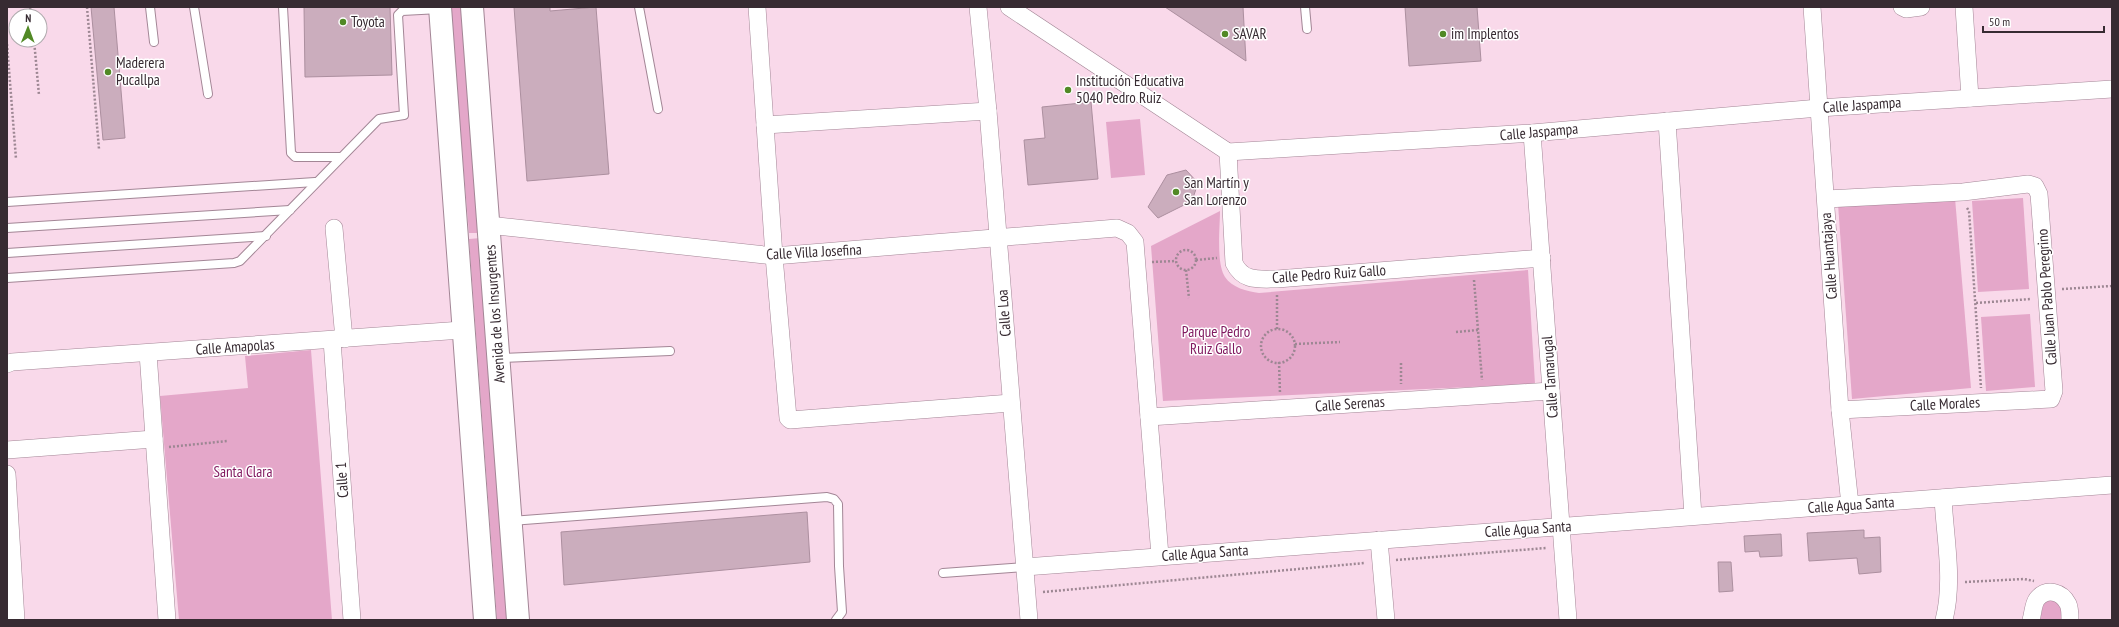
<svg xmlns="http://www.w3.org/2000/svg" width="2119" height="627" font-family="'PT Sans Narrow',sans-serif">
<rect width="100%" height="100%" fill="#f9d9ea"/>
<g fill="#e4a7c9">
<polygon points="450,7 462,7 478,233 469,233"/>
<polygon points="1140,119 1145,175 1111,178 1106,122"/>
<polygon points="1955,198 1971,388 1852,399 1838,204"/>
<polygon points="2023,198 2029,289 1978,292 1972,201"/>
<path d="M1220,211C1220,228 1216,263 1225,277C1232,288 1247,291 1259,293L1528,270L1535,384L1163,401L1151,246Z"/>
<polygon points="481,238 509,620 497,620 469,239"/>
<polygon points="2030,314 2035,387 1986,391 1981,317"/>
<polygon points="311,350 332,620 179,620 160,396 248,388 245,356"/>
<polygon points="2044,599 2062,600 2064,620 2040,620"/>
</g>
<g fill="#cbadbd" stroke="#ac8f9f">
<polygon points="91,7 114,7 125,138 103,140"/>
<polygon points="304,7 390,7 392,75 305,77"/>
<polygon points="514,7 550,7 550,11 596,7 609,174 527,181"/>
<polygon points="1165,7 1243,7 1246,61"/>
<polygon points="1405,7 1477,7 1481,61 1409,66"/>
<polygon points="1091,102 1098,179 1028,185 1024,140 1045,138 1042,107"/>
<polygon points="1186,170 1198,183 1192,201 1158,218 1148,207 1167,175"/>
<polygon points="807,512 810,562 564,585 561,532"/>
<polygon points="1864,530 1864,538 1880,537 1881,572 1859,574 1857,558 1809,561 1807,533"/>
<polygon points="1781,534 1782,556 1760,557 1759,551 1745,552 1744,536"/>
<polygon points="1718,562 1731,562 1733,591 1719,592"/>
</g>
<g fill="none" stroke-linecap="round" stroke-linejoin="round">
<g stroke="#a38696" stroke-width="10">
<g id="lane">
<polyline points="150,7 154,42"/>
<polyline points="194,7 208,94"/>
<polyline points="283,7 291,153 295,157 341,157"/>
<polyline points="639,7 658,109"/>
<polyline points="1305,7 1307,29"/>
<polyline points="7,202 315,182"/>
<polyline points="7,228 290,210"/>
<polyline points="7,253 266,236"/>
<polyline points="7,278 234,263 240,261 375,123 379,119 404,115 398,15 402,11 440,9"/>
<polyline points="499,358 670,351"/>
<polyline points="511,521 827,497 834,499 838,504 839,566 842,612 836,620"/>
<polyline points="943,573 1025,567"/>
</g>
</g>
<g stroke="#a38696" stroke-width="18">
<g id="street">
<polyline points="757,7 774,256 788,418 790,420 1011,403"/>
<polyline points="978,7 988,111 1029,620"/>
<polyline points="1009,7 1228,152 1532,133 1819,108 2112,89"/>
<polyline points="1812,7 1840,410 1850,505"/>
<polyline points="1902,7 1906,9 1921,7"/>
<polyline points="1964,7 1970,98"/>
<polyline points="1667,121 1693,516"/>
<polyline points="765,125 988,111"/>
<polyline points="1532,133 1568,620"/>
<path d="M1228,152L1234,263C1243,282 1259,279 1277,279L1542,258"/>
<polyline points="1826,199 1963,192 2028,184 2035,186 2039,194 2054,391 2051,399 1840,410"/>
<polyline points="488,225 774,256 1117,228 1128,233 1135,242 1160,556"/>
<polyline points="334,228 344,339"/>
<polyline points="332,340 352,620"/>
<polyline points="148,353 167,620"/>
<polyline points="7,364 12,362 462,330"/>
<polyline points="1149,417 1551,391"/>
<polyline points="7,450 154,439"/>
<polyline points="7,474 16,620"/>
<path d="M1943,498C1945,538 1954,581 1944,620"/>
<polyline points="1379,540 1386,620"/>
<polyline points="1025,567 2112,485"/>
<path d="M2031,620C2033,614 2033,604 2037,599C2047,587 2062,592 2068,604C2070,608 2070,615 2070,620"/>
</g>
</g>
<g stroke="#a38696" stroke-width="24">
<g id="secondary">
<polyline points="440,7 485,620"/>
<polyline points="472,7 518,620"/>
</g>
</g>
<g stroke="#9d8793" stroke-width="2.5" stroke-dasharray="2 2" stroke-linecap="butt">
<polyline points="30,7 31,16"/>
<polyline points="87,7 99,149"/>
<polyline points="34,40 39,95"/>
<polyline points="7,44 16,159"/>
<polyline points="1967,208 1969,211 1981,388"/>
<circle cx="1186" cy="260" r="10"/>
<polyline points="1196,260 1217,258"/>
<polyline points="1152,262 1176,261"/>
<polyline points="1186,270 1189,298"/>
<polyline points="1474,280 1482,380"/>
<polyline points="2062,289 2112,286"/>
<polyline points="1976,303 2031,299"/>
<polyline points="1277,329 1277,295"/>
<circle cx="1278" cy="346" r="17"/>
<polyline points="1456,332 1478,330"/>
<polyline points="1295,344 1340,342"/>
<polyline points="1279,362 1280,394"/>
<polyline points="1401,363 1401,384"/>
<polyline points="169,447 227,441"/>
<polyline points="1396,560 1546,548"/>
<polyline points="1965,582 2024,579 2034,581"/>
<polyline points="1043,592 1365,563"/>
</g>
<use href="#lane" stroke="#fff" stroke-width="8"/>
<use href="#street" stroke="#fff" stroke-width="17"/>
<use href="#secondary" stroke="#fff" stroke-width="22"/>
</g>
<g fill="#518925" stroke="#fff" stroke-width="1.5">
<circle cx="343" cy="22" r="4"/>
<circle cx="1225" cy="34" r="4"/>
<circle cx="1443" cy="34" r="4"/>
<circle cx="108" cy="72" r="4"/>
<circle cx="1068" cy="90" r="4"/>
<circle cx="1176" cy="192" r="4"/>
</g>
<g text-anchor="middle" stroke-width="3" stroke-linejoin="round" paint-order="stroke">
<g font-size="15" fill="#372b32" stroke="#fff" text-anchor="start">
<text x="351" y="27">Toyota</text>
<text x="1233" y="39">SAVAR</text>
<text x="1451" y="39">im Implentos</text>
<text x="116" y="68">Maderera<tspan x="116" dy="17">Pucallpa</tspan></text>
<text x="1076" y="86">Institución Educativa<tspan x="1076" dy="17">5040 Pedro Ruiz</tspan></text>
<text x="1184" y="188">San Martín y<tspan x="1184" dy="17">San Lorenzo</tspan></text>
</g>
<g font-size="15" fill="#372b32" stroke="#fff">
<text transform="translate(1862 105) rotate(-4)" y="5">Calle Jaspampa</text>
<text transform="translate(1539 132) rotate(-5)" y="5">Calle Jaspampa</text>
<text transform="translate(814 252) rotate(-3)" y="5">Calle Villa Josefina</text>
<text transform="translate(1829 256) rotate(-94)" y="5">Calle Huantajaya</text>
<text transform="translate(1329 274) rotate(-4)" y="5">Calle Pedro Ruiz Gallo</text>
<text transform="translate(2047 297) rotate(-94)" y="5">Calle Juan Pablo Peregrino</text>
<text transform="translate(1004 313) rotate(-94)" y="5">Calle Loa</text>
<text transform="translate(495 314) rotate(-94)" y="5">Avenida de los Insurgentes</text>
<text transform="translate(235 347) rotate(-4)" y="5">Calle Amapolas</text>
<text transform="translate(1550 377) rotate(-94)" y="5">Calle Tamarugal</text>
<text transform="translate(1350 404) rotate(-4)" y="5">Calle Serenas</text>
<text transform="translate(1945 404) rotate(-3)" y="5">Calle Morales</text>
<text transform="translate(342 480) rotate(-94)" y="5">Calle 1</text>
<text transform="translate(1851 505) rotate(-4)" y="5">Calle Agua Santa</text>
<text transform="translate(1528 529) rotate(-4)" y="5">Calle Agua Santa</text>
<text transform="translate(1205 553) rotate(-4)" y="5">Calle Agua Santa</text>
</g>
<g font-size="15" fill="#811a60" stroke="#fff">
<text x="1216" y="337">Parque Pedro<tspan x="1216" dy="17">Ruiz Gallo</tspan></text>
<text x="243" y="477">Santa Clara</text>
</g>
</g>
<rect width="2119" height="627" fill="none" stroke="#372b32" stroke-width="16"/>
<g transform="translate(28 28) rotate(1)"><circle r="19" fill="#ffffff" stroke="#afaaad"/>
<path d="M0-3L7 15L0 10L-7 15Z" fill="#518925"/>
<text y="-6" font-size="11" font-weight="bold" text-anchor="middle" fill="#372b32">N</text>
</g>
<path d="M1983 26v6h121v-6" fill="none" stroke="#372b32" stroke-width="2"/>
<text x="1989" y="26" font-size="12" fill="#372b32" stroke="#ffffff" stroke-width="3" paint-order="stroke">50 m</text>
</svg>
